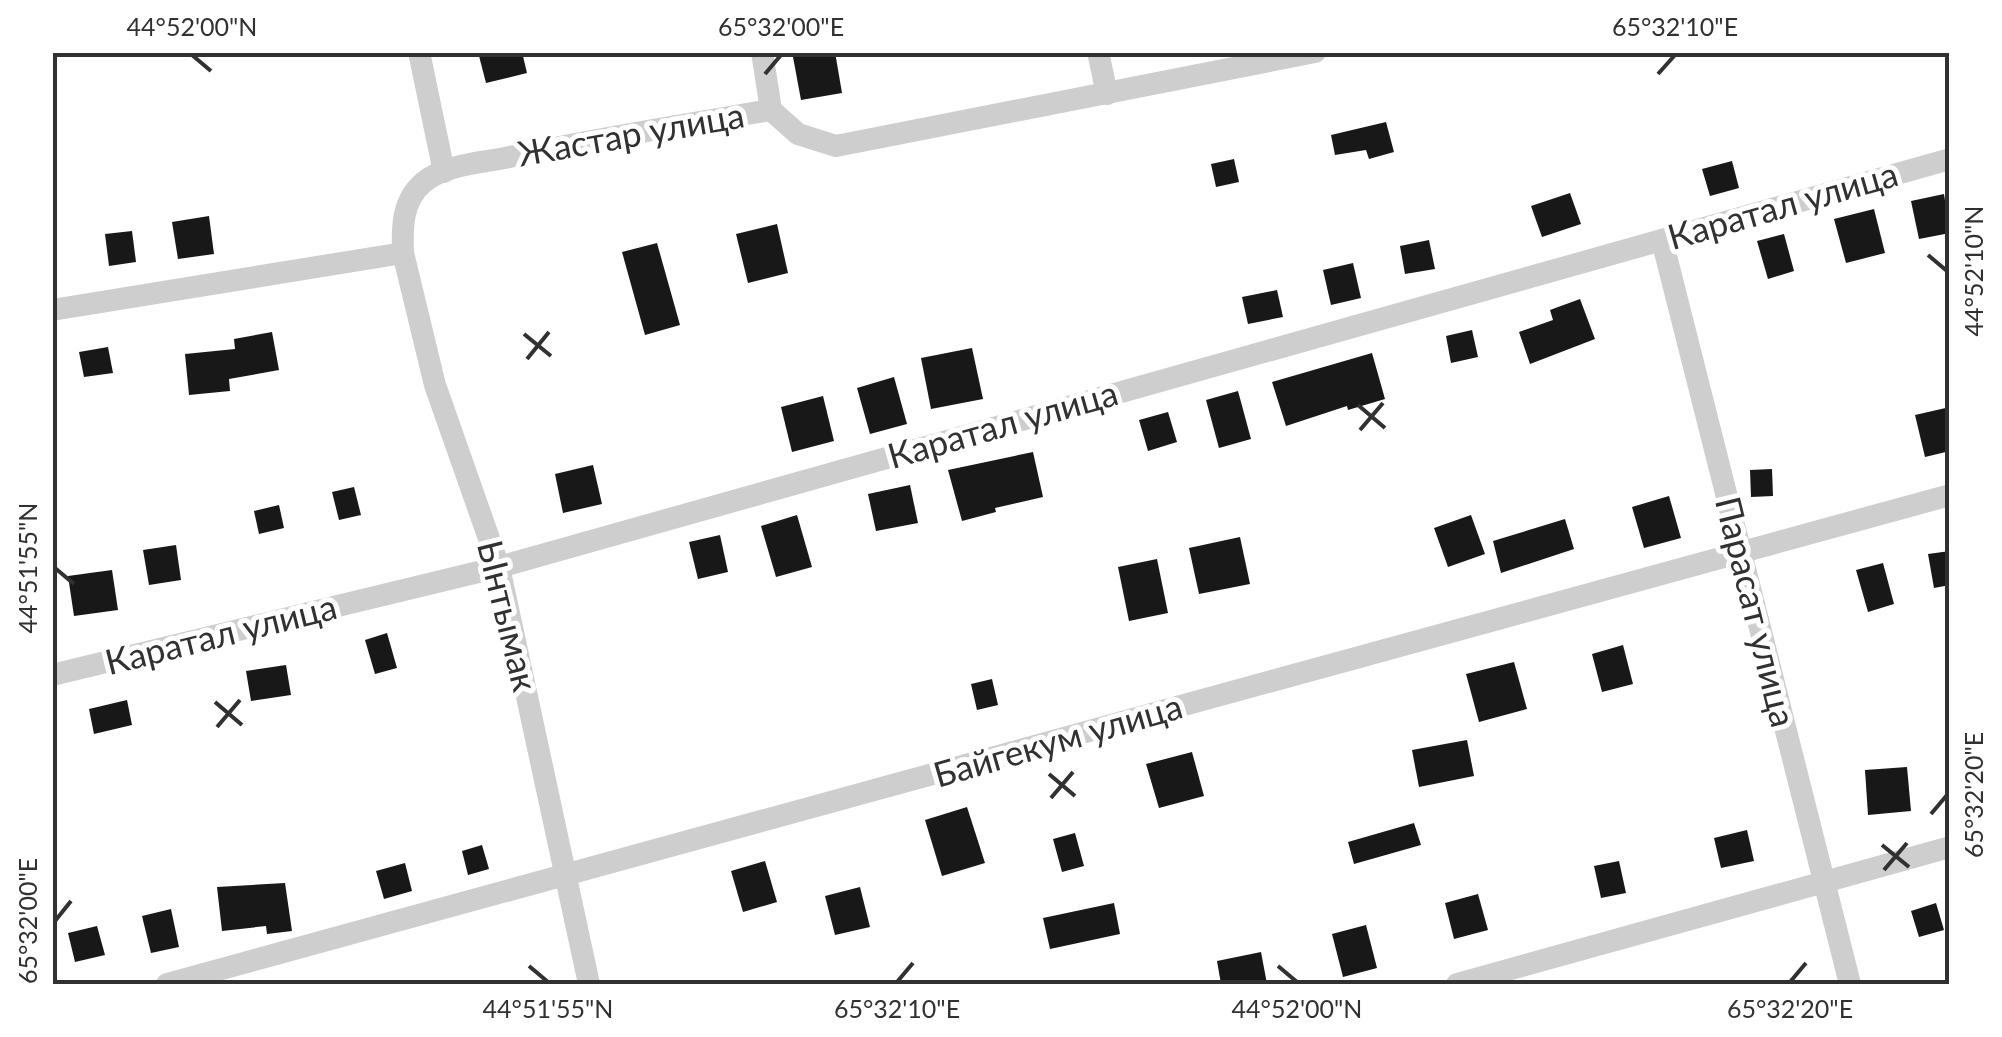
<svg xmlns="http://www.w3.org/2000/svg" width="2002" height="1037" font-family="Lato,sans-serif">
<rect width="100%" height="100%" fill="#fff"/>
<g fill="#181818">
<polygon points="478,52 522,52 527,73 486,83"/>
<polygon points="820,52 835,52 842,93 801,100 793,57"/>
<polygon points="1386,122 1394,152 1369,159 1366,150 1335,155 1331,135"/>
<polygon points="1234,159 1239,182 1216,187 1211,164"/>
<polygon points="1732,161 1739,188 1710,196 1702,169"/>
<polygon points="1570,193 1581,224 1542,237 1531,206"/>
<polygon points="1944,194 1950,233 1919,239 1911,201"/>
<polygon points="1874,209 1885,253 1846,263 1834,219"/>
<polygon points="209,216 214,254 178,259 172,222"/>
<polygon points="777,224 788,273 748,283 736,234"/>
<polygon points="132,231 136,262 109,266 105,234"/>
<polygon points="1784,234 1794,271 1768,279 1757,241"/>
<polygon points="1429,240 1435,269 1405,274 1400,246"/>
<polygon points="657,243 680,325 645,335 622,252"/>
<polygon points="1353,263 1361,298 1331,305 1323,270"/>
<polygon points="1277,290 1283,317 1248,324 1242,297"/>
<polygon points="1580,299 1595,339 1530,364 1519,332 1553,320 1550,310"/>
<polygon points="1472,330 1478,357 1451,363 1446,336"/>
<polygon points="272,332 279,370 229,379 230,391 189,395 185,354 235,349 234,339"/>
<polygon points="108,347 113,373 84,377 79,352"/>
<polygon points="972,348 983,399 931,409 921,358"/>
<polygon points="1372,353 1385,399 1348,410 1347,406 1286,426 1272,382"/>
<polygon points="894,377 907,424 870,434 857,388"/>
<polygon points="1238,391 1251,439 1219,448 1206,400"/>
<polygon points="823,396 834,441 792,452 781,407"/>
<polygon points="1950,407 1950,451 1925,457 1915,415"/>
<polygon points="1168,412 1177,442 1148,451 1139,420"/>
<polygon points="1033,452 1043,497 995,508 996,512 962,521 948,470"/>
<polygon points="593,465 602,504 563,513 555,474"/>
<polygon points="1772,469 1773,496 1751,497 1750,470"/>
<polygon points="910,485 918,523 876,531 868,494"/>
<polygon points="354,487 361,515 339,520 332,492"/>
<polygon points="1669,496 1681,538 1644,548 1632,507"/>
<polygon points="279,505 284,528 259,534 254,511"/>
<polygon points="797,515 812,567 776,577 761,526"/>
<polygon points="1471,515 1485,554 1448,567 1434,528"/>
<polygon points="1565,519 1574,549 1501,573 1493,541"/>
<polygon points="720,535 728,572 698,579 689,542"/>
<polygon points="1240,537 1250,584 1199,594 1189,548"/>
<polygon points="176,545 181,580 149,585 143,550"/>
<polygon points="1950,551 1950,585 1934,588 1928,554"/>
<polygon points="1157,559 1168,613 1129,621 1118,567"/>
<polygon points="1883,563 1894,604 1868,612 1856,570"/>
<polygon points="112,570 118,610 74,616 68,576"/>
<polygon points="387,633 397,668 375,674 365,640"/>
<polygon points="1623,645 1633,684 1602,692 1592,654"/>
<polygon points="1514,662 1527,709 1479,722 1466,674"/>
<polygon points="286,665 291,695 251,701 246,671"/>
<polygon points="992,679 998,705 977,710 971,684"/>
<polygon points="127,700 132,725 94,734 89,709"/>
<polygon points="1467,740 1474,776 1419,787 1412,750"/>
<polygon points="1192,752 1204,796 1159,808 1146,764"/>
<polygon points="1907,767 1911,811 1868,815 1865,770"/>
<polygon points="967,807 985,863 942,876 925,820"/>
<polygon points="1414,823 1421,845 1354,864 1348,842"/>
<polygon points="1747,830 1754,861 1721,868 1714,838"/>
<polygon points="1075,833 1084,866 1062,872 1053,839"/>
<polygon points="482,845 489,869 468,875 462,851"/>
<polygon points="765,861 777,902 743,912 731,871"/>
<polygon points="1619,861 1626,893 1601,898 1594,866"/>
<polygon points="405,863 412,891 384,899 376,871"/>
<polygon points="285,883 292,931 267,934 266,926 222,931 217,887"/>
<polygon points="860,887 870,927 835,935 825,896"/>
<polygon points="1478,894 1488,930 1454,939 1445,903"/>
<polygon points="1114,903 1120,934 1050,949 1043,918"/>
<polygon points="1936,903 1944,930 1919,937 1911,911"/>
<polygon points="171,909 179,947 151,953 142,916"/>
<polygon points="1366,925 1377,968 1343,977 1332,934"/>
<polygon points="97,926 105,955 75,962 68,933"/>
<polygon points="1261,952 1267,984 1221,984 1217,961"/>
</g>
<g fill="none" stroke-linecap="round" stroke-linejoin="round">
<g stroke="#cecece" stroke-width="22">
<polyline points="419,52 444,172"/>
<polyline points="762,52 771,110"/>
<polyline points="1098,52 1107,94"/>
<polyline points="1662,240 1850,984"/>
<polyline points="403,253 435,385 499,567 589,984"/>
<path d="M52,310L403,253C402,227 402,200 424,182C444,165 480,163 505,158C593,139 682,125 771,110L798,134L836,146L1315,52"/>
<polyline points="52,675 499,567 1950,159"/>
<polyline points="167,984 1950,495"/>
<polyline points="1457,984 1950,847"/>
</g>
</g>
<path fill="none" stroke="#313131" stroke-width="4" d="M192,55L211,71M765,74L781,55M1658,74L1675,55M1928,255L1947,271M524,334L551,356M527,359L549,332M1358,405L1385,428M1360,430L1383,403M55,568L74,584M215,702L242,725M217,727L240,700M1049,774L1075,796M1051,798L1073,772M1931,814L1947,795M1882,845L1909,867M1884,870L1907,843M55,921L71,901M529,966L548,982M1278,966L1297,982M897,982L913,963M1790,982L1806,963"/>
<g text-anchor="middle" stroke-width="10" stroke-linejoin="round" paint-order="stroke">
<g font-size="35" fill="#313131" stroke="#fff">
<text transform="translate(631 135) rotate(-10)" y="12">Жастар улица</text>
<text transform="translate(1783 206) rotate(-16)" y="12">Каратал улица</text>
<text transform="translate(1003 425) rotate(-16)" y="12">Каратал улица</text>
<text transform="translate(1755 612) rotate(76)" y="12">Парасат улица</text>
<text transform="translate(507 616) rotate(76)" y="12">Ынтымак</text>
<text transform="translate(221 635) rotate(-14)" y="12">Каратал улица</text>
<text transform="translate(1058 741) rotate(-16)" y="12">Байгекум улица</text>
</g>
</g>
<rect width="2002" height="1037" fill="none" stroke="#ffffff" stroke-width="110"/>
<rect x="55" y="55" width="1892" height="927" fill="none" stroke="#313131" stroke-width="4"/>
<g font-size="25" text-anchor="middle" fill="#313131">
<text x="192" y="36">44°52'00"N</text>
<text x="781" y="36">65°32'00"E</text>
<text x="1675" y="36">65°32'10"E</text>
<text transform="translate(1974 271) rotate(-90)" y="9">44°52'10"N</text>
<text transform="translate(28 568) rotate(-90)" y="9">44°51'55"N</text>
<text transform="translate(1974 795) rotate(-90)" y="9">65°32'20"E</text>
<text transform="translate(28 921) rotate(-90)" y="9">65°32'00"E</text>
<text x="548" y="1018">44°51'55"N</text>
<text x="897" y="1018">65°32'10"E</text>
<text x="1297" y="1018">44°52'00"N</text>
<text x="1790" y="1018">65°32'20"E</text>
</g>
</svg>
